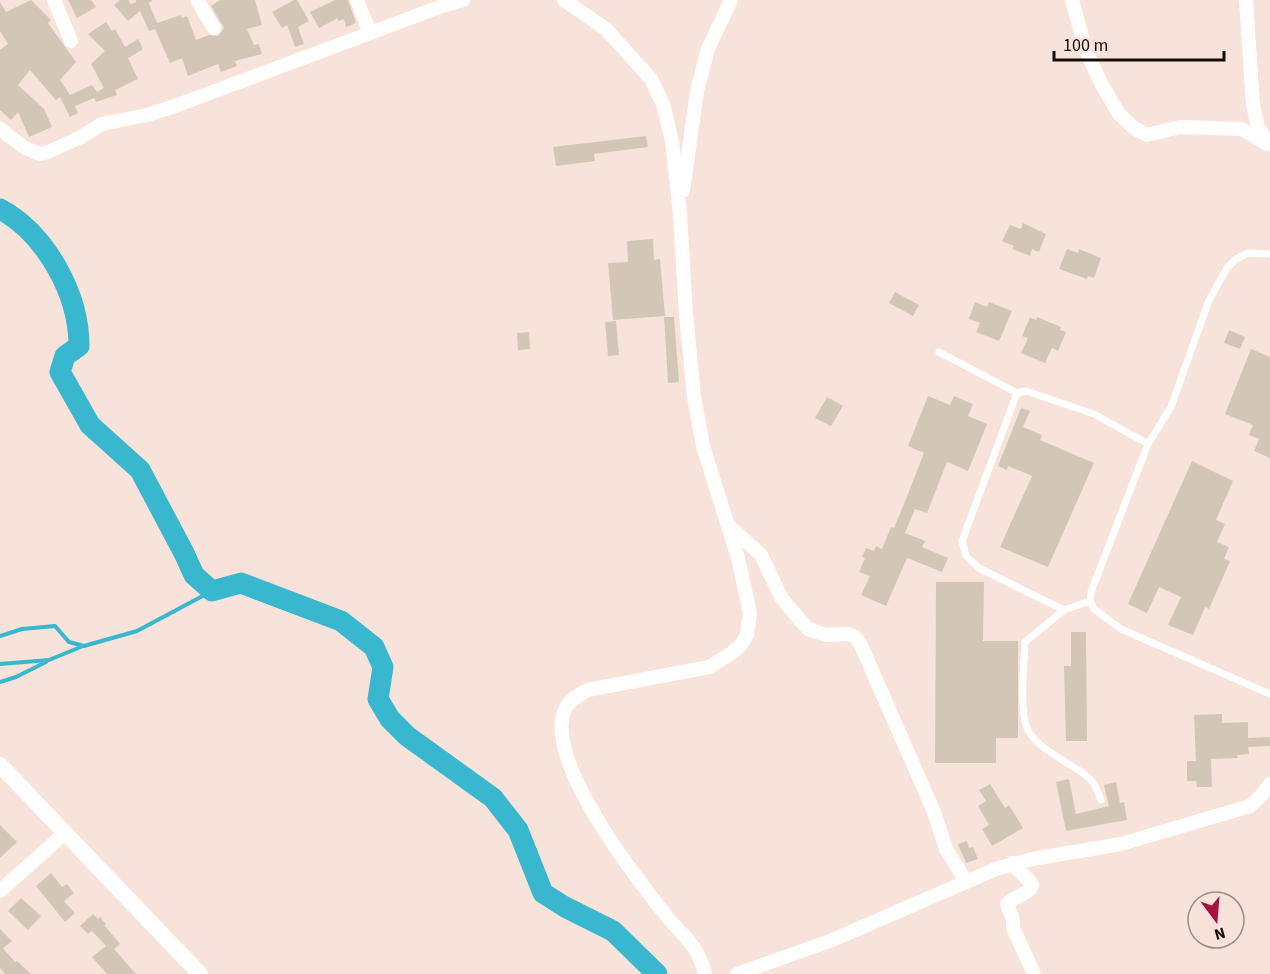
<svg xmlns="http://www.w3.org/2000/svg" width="1270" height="974" font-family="'Source Sans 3',sans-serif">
<rect width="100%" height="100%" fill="#f8e3da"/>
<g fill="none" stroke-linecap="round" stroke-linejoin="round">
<g stroke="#39b7cf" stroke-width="4">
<polyline points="0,636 22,629 55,626 69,642 84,646 137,631 212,591"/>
<polyline points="0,664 49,660 83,646"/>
<polyline points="0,682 16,677 46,662"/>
</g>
<path stroke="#39b7cf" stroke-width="21" d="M0,209C46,234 79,294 79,346L65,356L60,372L90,425L140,470L184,553L194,575L212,591L241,583L341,621L374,647L383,667L378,699L390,719L407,736L493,798L518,830L543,893L565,907L613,931L657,974"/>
</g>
<g fill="#d3c6b7">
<polygon points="31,0 51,20 48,23 76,62 60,80 70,95 92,85 97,92 104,88 91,64 105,51 88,34 106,22 112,31 115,29 125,47 138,39 142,46 142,50 128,58 138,79 115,90 117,95 96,102 94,98 75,106 78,113 70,117 60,97 56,100 30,70 18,85 44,109 52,127 29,137 18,112 11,120 0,110 0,50 8,44 0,31 0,2 6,12"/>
<polygon points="68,0 91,0 96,7 77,18"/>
<polygon points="120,0 128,0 131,4 136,2 136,0 153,0 149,3 157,23 181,15 182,18 187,16 196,40 209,35 218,36 224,28 211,6 220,0 255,0 262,25 247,29 254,45 259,44 262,54 235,61 237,66 221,72 218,64 188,76 182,58 170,63 155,29 149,31 140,11 128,21 114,5"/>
<polygon points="294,0 297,0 309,21 298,27 304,44 295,47 287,25 282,28 272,12"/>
<polygon points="335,0 348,0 356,23 346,27 344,19 338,21 338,18 319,28 310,12"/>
<polygon points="646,136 648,147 594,154 595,161 556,166 553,147"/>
<polygon points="1023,223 1046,234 1039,252 1032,249 1030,256 1012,249 1014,246 1002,241 1010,225 1021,229"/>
<polygon points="653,239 654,260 660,259 665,316 613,320 608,263 628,262 627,241"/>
<polygon points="1067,249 1078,253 1079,249 1101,258 1094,278 1088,276 1087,279 1059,269"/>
<polygon points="895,292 919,305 913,316 889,303"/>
<polygon points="975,302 987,307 989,302 1012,311 999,341 976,332 980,323 969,319"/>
<polygon points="664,317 674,317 679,382 668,383"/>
<polygon points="1030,317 1036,320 1037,317 1061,327 1060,330 1066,332 1058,351 1052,348 1045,363 1021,353 1028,338 1022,336"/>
<polygon points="616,321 619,355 608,356 605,322"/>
<polygon points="1229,330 1245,337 1240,349 1224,343"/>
<polygon points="529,332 530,349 518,350 517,333"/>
<polygon points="1251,349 1270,357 1270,458 1254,451 1259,439 1249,435 1253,425 1225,414"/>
<polygon points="928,396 950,405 954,396 973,404 968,416 987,424 968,471 947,462 927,513 915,509 905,533 925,541 922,547 948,558 942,572 907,558 886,606 861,595 870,576 859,572 865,558 862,557 866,548 874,551 876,546 882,549 891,527 894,528 904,504 924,453 908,446"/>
<polygon points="827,397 843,406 831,426 815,418"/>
<polygon points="1021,408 1030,411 1023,427 1042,435 1040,440 1094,463 1048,567 1000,547 1032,476 1008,466 1007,470 998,466"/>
<polygon points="1192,461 1233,481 1216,520 1225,524 1217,542 1229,547 1224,559 1230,561 1209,609 1205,607 1193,635 1168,625 1181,597 1159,587 1147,613 1128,604"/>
<polygon points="936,582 984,582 983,641 1018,641 1018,738 996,738 996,763 935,763"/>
<polygon points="1071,632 1086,632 1087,741 1066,741 1064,666 1071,666"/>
<polygon points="1222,714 1222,723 1248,722 1248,738 1270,737 1270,746 1248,747 1249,754 1237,755 1238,758 1211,759 1212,787 1197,787 1196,781 1187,781 1187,761 1196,761 1194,715"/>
<polygon points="1069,779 1076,814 1109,806 1104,785 1116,782 1120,803 1124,802 1127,820 1066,831 1056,782"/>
<polygon points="990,784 1005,808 1009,805 1023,828 992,846 982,829 989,825 978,806 986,801 979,790"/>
<polygon points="0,825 17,842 0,858"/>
<polygon points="967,841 969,848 973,847 978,859 966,863 958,844"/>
<polygon points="51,873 62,887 67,884 74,893 64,901 75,913 65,922 36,886"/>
<polygon points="21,898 41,916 28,930 8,911"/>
<polygon points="93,914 98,919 100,917 106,924 104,925 120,944 114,949 136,974 107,974 92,957 106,946 92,931 88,934 80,926"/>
<polygon points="0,929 12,941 3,948 15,962 17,961 31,974 5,974 0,968"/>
</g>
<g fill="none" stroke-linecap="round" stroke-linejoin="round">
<g stroke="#fff" stroke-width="7">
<polyline points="1270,254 1248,253 1236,259 1227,268 1209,300 1171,407 1148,444 1091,592 1090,601 1094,609 1121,629 1270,694"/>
<polyline points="939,352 1017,393 1026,391 1094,414 1148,444"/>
<polyline points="1017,393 962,541 966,556 979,568 1064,610"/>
<path d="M1090,601L1064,610L1025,642C1024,663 1019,713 1028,730C1041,753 1072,762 1090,779C1096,785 1098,792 1101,800"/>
</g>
<g stroke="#fff" stroke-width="14">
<polyline points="54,0 71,41"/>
<polyline points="197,0 214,28"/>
<polyline points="357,0 370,33"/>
<path d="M564,0L606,29L651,79L663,104L672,141L680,214L686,314L694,397L703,446L738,558L750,613L747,635L741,645L732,653L709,667L588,690C577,696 566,702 563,715C550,767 633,874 665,914C673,925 684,934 692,945C699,953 702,964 705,974"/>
<polyline points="1072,0 1086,51 1102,85 1119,114 1134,128 1147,135 1180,127 1242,129 1267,144"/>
<polyline points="1246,0 1253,105 1258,127 1267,142"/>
<polyline points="0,129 25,148 40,154 48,152 81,137 102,124 147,115 175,106 445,5 463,0"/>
<polyline points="683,191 697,91 708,49 731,0"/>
<polyline points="729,526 761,555 782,599 808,629 826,635 847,634 854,636 860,643 934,812 946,849 966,881"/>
<path d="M1012,863C1018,872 1027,876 1032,885C1028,896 1015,895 1007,904L1013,920V928L1034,974"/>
<polyline points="0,891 65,833"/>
<polyline points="737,974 830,941 996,869 1032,859 1121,844 1250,806 1260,797 1270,784"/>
</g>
<polyline stroke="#fff" stroke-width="16" points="0,765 200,974"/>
</g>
<g transform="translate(1216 920) rotate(164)"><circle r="28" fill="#f8e3da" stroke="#9d8d87" stroke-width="1.5"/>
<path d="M0-4.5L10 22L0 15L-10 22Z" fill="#a71040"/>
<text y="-9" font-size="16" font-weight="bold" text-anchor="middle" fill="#140d0a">N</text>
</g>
<path d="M1054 51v9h170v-9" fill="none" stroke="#140d0a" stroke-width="3"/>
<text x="1063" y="51" font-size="18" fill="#140d0a" stroke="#f8e3da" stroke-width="4.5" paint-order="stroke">100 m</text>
</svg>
